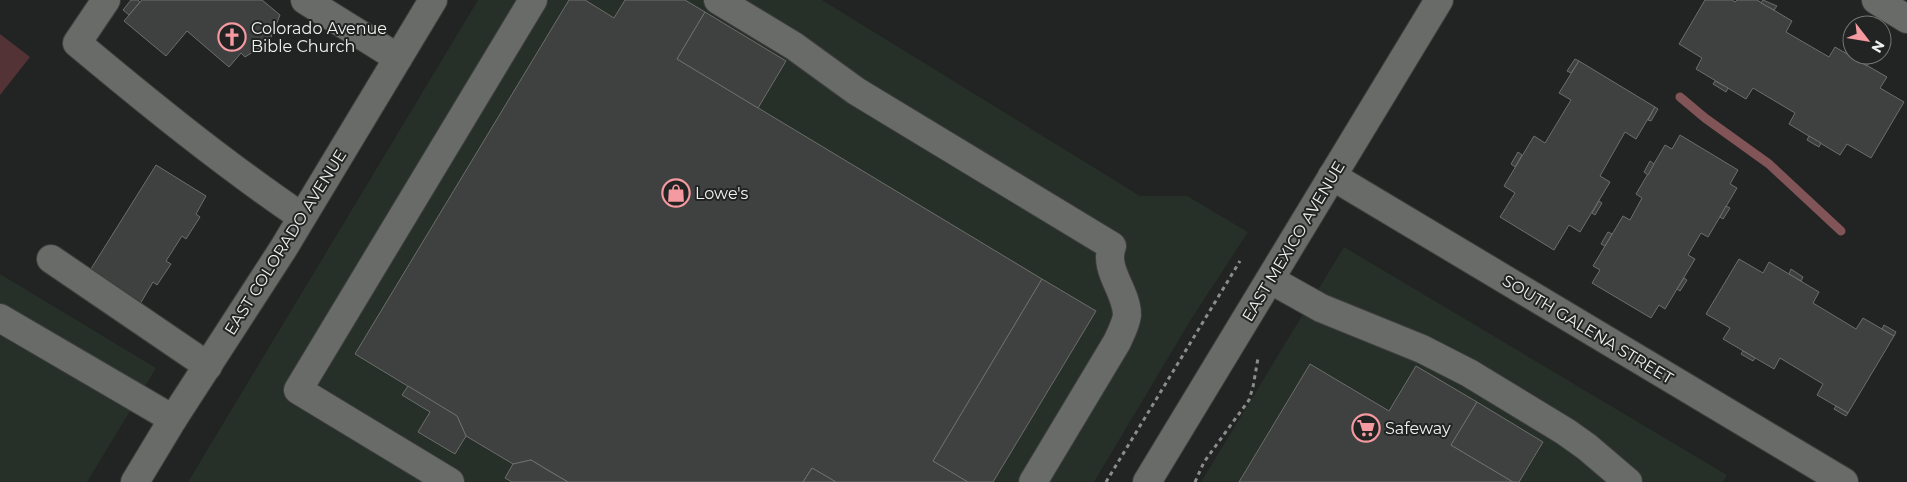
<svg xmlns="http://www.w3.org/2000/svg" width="1907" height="482" font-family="Montserrat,sans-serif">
<rect width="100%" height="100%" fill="#212422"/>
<g fill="#272f29">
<polygon points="478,0 822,0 1140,196 1187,196 1248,232 1190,321 1094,482 188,482"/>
<polygon points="1344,247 1727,475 1723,482 1201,482"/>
<polygon points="0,274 156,368 87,482 0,482"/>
</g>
<polygon fill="#533335" points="0,34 30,57 0,95"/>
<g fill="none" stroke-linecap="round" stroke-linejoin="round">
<polyline stroke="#815457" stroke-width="9" points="1680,97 1705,118 1769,164 1841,231"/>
</g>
<g fill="#3f4140" stroke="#6c6e6c">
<polygon points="131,0 138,0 140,2 129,15 123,10"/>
<polygon points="142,0 262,0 280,15 269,42 245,57 241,53 229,67 187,31 166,56 124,21"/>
<polygon points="569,0 585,0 614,18 625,0 685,0 705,12 677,59 1042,279 933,461 968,482 836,482 812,468 803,482 568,482 531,460 513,464 466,436 457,416 355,354"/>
<polygon points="1705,0 1732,0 1735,2 1737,0 1757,0 1792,21 1786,32 1829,57 1835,47 1887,77 1880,88 1904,102 1871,158 1847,144 1840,155 1789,124 1795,113 1753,88 1746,99 1696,69 1702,58 1679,44"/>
<polygon points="1763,0 1777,6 1774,10 1761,3"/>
<polygon points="705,12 786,61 758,108 677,59"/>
<polygon points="1857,55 1870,61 1867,66 1855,59"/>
<polygon points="1575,59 1579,61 1571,73 1567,71"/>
<polygon points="1579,61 1655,107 1636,139 1625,132 1600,176 1610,182 1580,232 1569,225 1554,250 1500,217 1515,193 1504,186 1534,136 1545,143 1571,100 1559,93"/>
<polygon points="1715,81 1728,88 1726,92 1713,84"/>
<polygon points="1655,107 1658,109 1651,121 1648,120"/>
<polygon points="1680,135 1738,170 1730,184 1737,188 1708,237 1701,233 1688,255 1695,259 1665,309 1659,305 1651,318 1592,283 1600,270 1593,266 1623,216 1630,220 1642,198 1636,194 1665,145 1672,149"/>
<polygon points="1809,136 1821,143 1819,147 1807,140"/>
<polygon points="1518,152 1522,155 1515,167 1511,164"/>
<polygon points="1650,161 1654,164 1648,175 1644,172"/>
<polygon points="156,165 206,196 196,214 200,217 186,239 182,236 166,261 171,264 157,285 153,282 140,304 89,272"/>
<polygon points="1599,201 1602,203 1595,215 1592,213"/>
<polygon points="1726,206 1730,208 1723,219 1720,217"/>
<polygon points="1608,232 1612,234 1605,246 1601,244"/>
<polygon points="1739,259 1763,273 1769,262 1819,292 1813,303 1856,329 1863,318 1894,336 1848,413 1817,395 1823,384 1780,358 1774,369 1723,339 1730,328 1706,314"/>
<polygon points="1791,269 1803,277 1801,281 1789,274"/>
<polygon points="1684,278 1687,280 1680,291 1677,289"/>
<polygon points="1042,279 1096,311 993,482 968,482 933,461"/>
<polygon points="1884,325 1896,332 1894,336 1882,329"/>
<polygon points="1743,351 1755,358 1753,361 1741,354"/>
<polygon points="1310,364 1389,411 1416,366 1477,402 1451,445 1513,482 1239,482"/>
<polygon points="408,386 457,416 466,436 455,454 418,432 430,412 402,395"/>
<polygon points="1477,402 1543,442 1519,482 1513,482 1451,445"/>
<polygon points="1836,406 1848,413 1846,416 1834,409"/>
<polygon points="531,460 549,471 568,482 512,482 505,478 513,464"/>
<polygon points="812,468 836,482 803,482"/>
</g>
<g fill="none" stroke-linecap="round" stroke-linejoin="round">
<g stroke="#3d3f3d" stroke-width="30">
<g id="minor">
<path d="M106,0L77,43C150,104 224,164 302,217"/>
<polyline points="305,0 398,58"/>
<path d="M718,0L794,46L856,91L1112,246C1103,270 1127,291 1127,315C1126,324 1121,333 1117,342L1033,482"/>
<polyline points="1876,0 1907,19"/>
<polyline points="1332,176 1844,482"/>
<polyline points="51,259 208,366"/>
<polyline points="1271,280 1321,308 1422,349 1469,373 1566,432 1587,447 1628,482"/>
<polyline points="0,318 173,419"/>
<polyline points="135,482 173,419 283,249 433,0"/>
<polyline points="450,482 298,390 533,0"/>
<polyline points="1147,482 1439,0"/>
</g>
</g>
<g stroke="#8a8d8b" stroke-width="3" stroke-dasharray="4 4" stroke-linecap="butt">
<polyline points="1106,482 1240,261"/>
<polyline points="1195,482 1204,462 1249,400 1253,387 1258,358"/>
</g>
<use href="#minor" stroke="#696b69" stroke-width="28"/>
</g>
<defs>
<g id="church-ring" transform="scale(1.4375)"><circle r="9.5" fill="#212422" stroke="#f49aa0" stroke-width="1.5"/><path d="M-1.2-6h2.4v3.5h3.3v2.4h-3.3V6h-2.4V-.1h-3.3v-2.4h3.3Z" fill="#f49aa0"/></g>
<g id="shop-ring" transform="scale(1.4375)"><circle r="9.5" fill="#212422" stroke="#f49aa0" stroke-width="1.5"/><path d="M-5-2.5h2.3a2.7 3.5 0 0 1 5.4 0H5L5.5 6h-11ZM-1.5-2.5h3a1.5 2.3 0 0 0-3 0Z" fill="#f49aa0"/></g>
<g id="supermarket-ring" transform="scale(1.4375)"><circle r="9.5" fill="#212422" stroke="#f49aa0" stroke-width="1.5"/><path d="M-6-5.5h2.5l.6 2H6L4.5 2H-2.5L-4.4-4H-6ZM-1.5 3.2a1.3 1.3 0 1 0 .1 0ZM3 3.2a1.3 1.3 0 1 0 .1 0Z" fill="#f49aa0"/></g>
</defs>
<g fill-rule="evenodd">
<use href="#church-ring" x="232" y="37"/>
<use href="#shop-ring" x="676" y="193"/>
<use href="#supermarket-ring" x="1366" y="428"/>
</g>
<g text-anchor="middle" stroke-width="4" stroke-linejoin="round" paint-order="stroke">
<g font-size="16" fill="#eff1ef" stroke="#212422" text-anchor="start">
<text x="251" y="34">Colorado Avenue<tspan x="251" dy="18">Bible Church</tspan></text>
<text x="695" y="199">Lowe's</text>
<text x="1385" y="434">Safeway</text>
</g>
<g font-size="16" fill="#eff1ef" stroke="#212422">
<text transform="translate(1293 241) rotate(-59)" y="6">EAST MEXICO AVENUE</text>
<text transform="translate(285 242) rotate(-58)" y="6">EAST COLORADO AVENUE</text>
<text transform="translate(1588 329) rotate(31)" y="6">SOUTH GALENA STREET</text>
</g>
</g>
<g transform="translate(1867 40) rotate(121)"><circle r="24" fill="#212422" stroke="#737674"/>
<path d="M0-4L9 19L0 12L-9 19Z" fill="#f49aa0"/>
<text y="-8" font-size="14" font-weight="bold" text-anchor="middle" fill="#eff1ef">N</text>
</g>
</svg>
